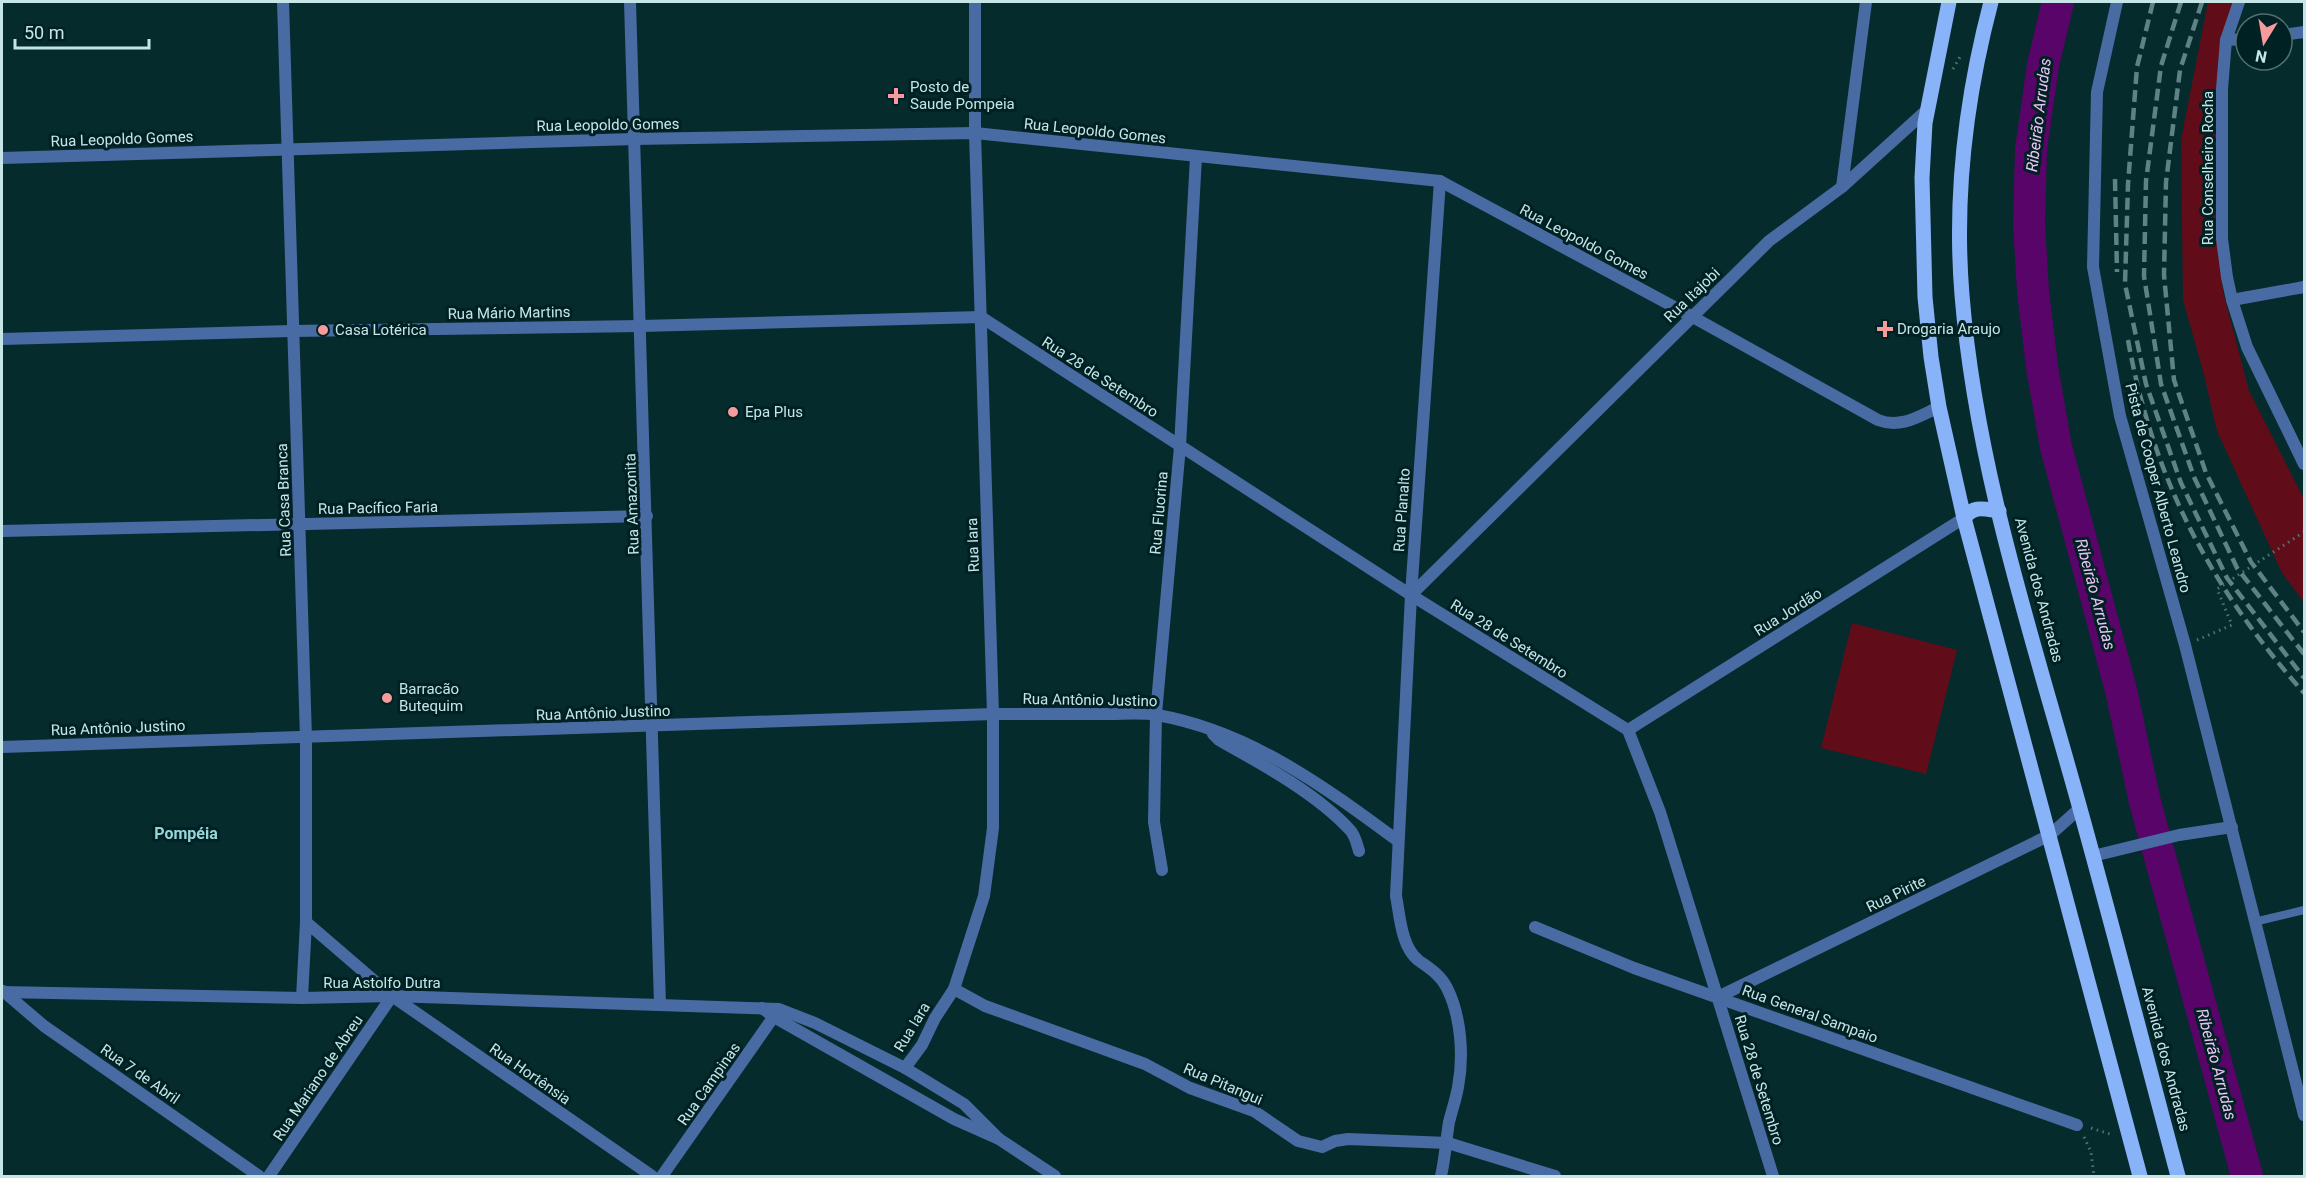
<svg xmlns="http://www.w3.org/2000/svg" width="2306" height="1178" font-family="Roboto,sans-serif">
<rect width="100%" height="100%" fill="#062b2d"/>
<g fill="#610d19">
<polygon points="2208,2 2236,2 2217,87 2216,203 2223,292 2249,391 2304,499 2304,602 2282,573 2217,431 2203,371 2183,300 2181,140"/>
<polygon points="1852,623 1957,650 1926,774 1821,748"/>
</g>
<g fill="none" stroke-linecap="round" stroke-linejoin="round">
<polyline stroke="#580468" stroke-width="32" points="2058,2 2043,65 2031,149 2029,224 2033,291 2042,367 2056,447 2121,690 2145,802 2247,1176"/>
<g stroke="#527576" stroke-width="3" stroke-dasharray="1.5 4.5" stroke-linecap="butt">
<polyline points="1953,69 1960,57"/>
<polyline points="2197,640 2232,625 2217,589 2304,532"/>
<polyline points="2091,1128 2113,1135"/>
<polyline points="2084,1137 2091,1152 2094,1176"/>
</g>
<polyline stroke="#496ba3" stroke-width="8" points="2254,922 2304,910"/>
<g stroke="#496ba3" stroke-width="12">
<polyline points="283,2 306,738 306,922 302,998"/>
<polyline points="630,2 660,1005"/>
<polyline points="2117,2 2097,92 2093,267 2120,416 2185,645 2304,1115"/>
<polyline points="2239,2 2226,40 2222,89 2222,239 2227,277 2232,300 2247,347 2304,464"/>
<polyline points="2282,35 2304,32"/>
<polyline points="2226,40 2246,39"/>
<path d="M2,158L635,139L975,133L1440,181L1691,316L1878,420C1901,429 1919,416 1939,407"/>
<path d="M1440,181L1411,595L1396,896C1400,916 1401,946 1418,960C1429,968 1441,975 1447,988C1461,1016 1464,1056 1458,1087C1456,1099 1452,1110 1449,1122C1446,1140 1445,1159 1441,1176"/>
<polyline points="1842,187 1866,2"/>
<polyline points="2232,300 2304,287"/>
<polyline points="2,339 292,331 641,326 981,317 1411,595 1628,730 1660,812 1773,1176"/>
<polyline points="2,531 647,516"/>
<polyline points="1411,595 1769,241 1842,187 1928,109"/>
<polyline points="1628,730 1964,518"/>
<path d="M1213,734L1219,740C1262,764 1317,794 1350,830C1355,835 1357,844 1359,851"/>
<path d="M2,747L993,714C1031,714 1069,714 1107,714C1123,714 1142,712 1157,715C1249,731 1325,787 1398,841"/>
<polyline points="2093,856 2179,835 2232,827"/>
<polyline points="1162,870 1154,822 1156,714 1180,446 1196,157"/>
<polyline points="306,922 392,996 652,1176"/>
<polyline points="1535,927 1634,968 2077,1125"/>
<polyline points="954,989 985,1006 1145,1064 1190,1088 1254,1111 1298,1141 1322,1147 1335,1141 1348,1139 1448,1143 1555,1176"/>
<polyline points="3,991 44,1026 259,1176"/>
<polyline points="2,992 302,998 392,996 779,1009 815,1023 905,1068 964,1104 999,1139"/>
<polyline points="1718,997 2050,835 2080,808"/>
<polyline points="762,1008 774,1017 954,1119 999,1139 1055,1176"/>
<polyline points="905,1068 922,1045 935,1018 954,989 984,896 993,828 993,714 975,133 975,2"/>
<polyline points="269,1176 392,996"/>
<polyline points="662,1176 777,1012"/>
</g>
<g stroke="#88b3f8" stroke-width="15">
<polyline points="1949,2 1925,123 1922,178 1925,297 1931,357 1939,407 1964,518 2140,1176"/>
<path d="M1991,2C1966,97 1954,197 1962,295C1975,458 2026,617 2070,773C2108,907 2142,1042 2178,1176"/>
<path d="M1964,518C1974,505 1984,509 1999,511"/>
</g>
<g stroke="#5f8284" stroke-width="4.5" stroke-dasharray="12 6" stroke-linecap="butt">
<polyline points="2153,2 2137,67 2128,184 2125,284 2146,384 2181,483 2227,578 2304,678"/>
<polyline points="2181,2 2161,66 2146,181 2144,276 2161,384 2194,477 2237,568 2304,654"/>
<polyline points="2202,2 2180,70 2166,182 2164,275 2174,380 2206,473 2251,562 2304,632"/>
<polyline points="2115,179 2117,272"/>
<path d="M2128,340C2153,479 2211,588 2304,693"/>
</g>
</g>
<g fill="#f59b9b" stroke="#002123" stroke-width="2">
<path d="M893 87h6v6h6v6h-6v6h-6v-6h-6v-6h6z"/>
<path d="M1882 320h6v6h6v6h-6v6h-6v-6h-6v-6h6z"/>
<circle cx="323" cy="330" r="6"/>
<circle cx="733" cy="412" r="6"/>
<circle cx="387" cy="698" r="6"/>
</g>
<g text-anchor="middle" stroke-width="6" stroke-linejoin="round" paint-order="stroke">
<g font-size="15" fill="#c5e5e6" stroke="#002123" text-anchor="start">
<text x="910" y="92">Posto de<tspan x="910" dy="17">Saude Pompeia</tspan></text>
<text x="1897" y="334">Drogaria Araujo</text>
<text x="335" y="335">Casa Lotérica</text>
<text x="745" y="417">Epa Plus</text>
<text x="399" y="694">Barracão<tspan x="399" dy="17">Butequim</tspan></text>
</g>
<g font-size="15" fill="#c5e5e6" stroke="#002123">
<text transform="translate(608 125) rotate(-1)" y="5">Rua Leopoldo Gomes</text>
<text transform="translate(1095 131) rotate(6)" y="5">Rua Leopoldo Gomes</text>
<text transform="translate(122 139) rotate(-2)" y="5">Rua Leopoldo Gomes</text>
<text transform="translate(2208 168) rotate(-90)" y="5">Rua Conselheiro Rocha</text>
<text transform="translate(1584 242) rotate(28)" y="5">Rua Leopoldo Gomes</text>
<text transform="translate(1692 295) rotate(-44)" y="5">Rua Itajobi</text>
<text transform="translate(509 313) rotate(-1)" y="5">Rua Mário Martins</text>
<text transform="translate(1100 377) rotate(33)" y="5">Rua 28 de Setembro</text>
<text transform="translate(2158 488) rotate(75)" y="5">Pista de Cooper Alberto Leandro</text>
<text transform="translate(284 500) rotate(-92)" y="5">Rua Casa Branca</text>
<text transform="translate(632 504) rotate(-92)" y="5">Rua Amazonita</text>
<text transform="translate(378 508) rotate(-1)" y="5">Rua Pacífico Faria</text>
<text transform="translate(1402 510) rotate(-86)" y="5">Rua Planalto</text>
<text transform="translate(1159 513) rotate(-85)" y="5">Rua Fluorina</text>
<text transform="translate(973 545) rotate(-92)" y="5">Rua Iara</text>
<text transform="translate(2039 590) rotate(75)" y="5">Avenida dos Andradas</text>
<text transform="translate(1788 612) rotate(-32)" y="5">Rua Jordão</text>
<text transform="translate(1509 639) rotate(32)" y="5">Rua 28 de Setembro</text>
<text transform="translate(1090 700) rotate(1)" y="5">Rua Antônio Justino</text>
<text transform="translate(603 713) rotate(-2)" y="5">Rua Antônio Justino</text>
<text transform="translate(118 728) rotate(-2)" y="5">Rua Antônio Justino</text>
<text transform="translate(1896 894) rotate(-26)" y="5">Rua Pirite</text>
<text x="382" y="988">Rua Astolfo Dutra</text>
<text transform="translate(1810 1014) rotate(20)" y="5">Rua General Sampaio</text>
<text transform="translate(912 1027) rotate(-59)" y="5">Rua Iara</text>
<text transform="translate(2166 1059) rotate(75)" y="5">Avenida dos Andradas</text>
<text transform="translate(140 1074) rotate(35)" y="5">Rua 7 de Abril</text>
<text transform="translate(530 1074) rotate(35)" y="5">Rua Hortênsia</text>
<text transform="translate(318 1078) rotate(-56)" y="5">Rua Mariano de Abreu</text>
<text transform="translate(1759 1080) rotate(73)" y="5">Rua 28 de Setembro</text>
<text transform="translate(709 1084) rotate(-55)" y="5">Rua Campinas</text>
<text transform="translate(1223 1084) rotate(23)" y="5">Rua Pitangui</text>
</g>
<g font-size="16" font-style="italic" fill="#eac4f3" stroke="#002123">
<text transform="translate(2038 115) rotate(-83)" y="6">Ribeirão Arrudas</text>
<text transform="translate(2096 594) rotate(75)" y="6">Ribeirão Arrudas</text>
<text transform="translate(2217 1064) rotate(75)" y="6">Ribeirão Arrudas</text>
</g>
<g font-size="16" font-weight="bold" fill="#94d6d9" stroke="#002123">
<text x="186" y="839">Pompéia</text>
</g>
</g>
<rect width="2306" height="1178" fill="none" stroke="#c5e5e6" stroke-width="6"/>
<g transform="translate(2264 42) rotate(191)"><circle r="28" fill="#002123" stroke="#4f6f71" stroke-width="1.5"/>
<path d="M0-4.5L10 22L0 15L-10 22Z" fill="#f59b9b"/>
<text y="-9" font-size="16" font-weight="bold" text-anchor="middle" fill="#c5e5e6">N</text>
</g>
<path d="M15 39v9h134v-9" fill="none" stroke="#c5e5e6" stroke-width="3"/>
<text x="24" y="39" font-size="18" fill="#c5e5e6" stroke="#002123" stroke-width="4.5" paint-order="stroke">50 m</text>
</svg>
